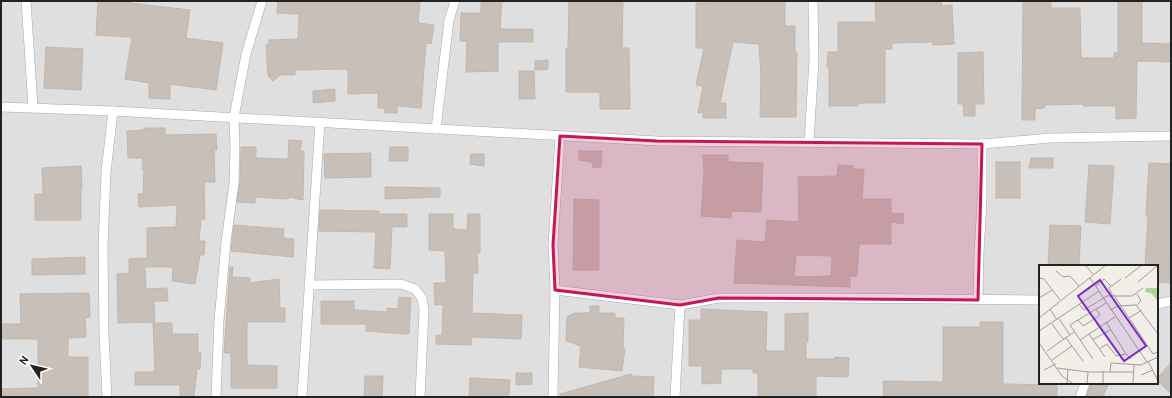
<svg xmlns="http://www.w3.org/2000/svg" width="1172" height="398" font-family="Overpass,sans-serif">
<rect width="100%" height="100%" fill="#f2efe9"/>
<path fill="#e0dfdf" fill-rule="evenodd" d="M1,1H1171V397H1ZM1040,266H1157V383H1040Z"/>
<g fill="#c7bfb8" stroke="#c4b6ab" fill-rule="evenodd">
<polygon points="98,1 130,1 130,3 190,10 186,38 223,43 216,90 170,84 170,99 149,98 149,83 125,79 132,37 96,35"/>
<polygon points="278,1 420,1 418,23 434,25 431,44 426,43 421,108 397,106 397,113 385,113 385,108 378,108 378,93 348,94 348,69 295,70 295,75 280,75 273,81 268,76 266,45 269,44 269,40 298,39 299,14 277,13"/>
<polygon points="481,1 502,1 500,29 533,29 533,42 498,42 498,71 466,72 467,41 460,41 461,13 481,13"/>
<polygon points="569,1 623,1 622,48 629,48 630,109 600,109 600,92 566,92 566,49 568,49"/>
<polygon points="712,1 785,1 785,26 795,26 795,52 797,52 796,117 760,117 761,77 759,44 733,42 720,103 726,103 726,118 703,118 703,112 698,113 703,86 696,85 704,48 696,48 696,3 711,3"/>
<polygon points="875,1 941,1 942,6 952,5 954,44 933,45 933,42 892,43 892,49 885,49 885,103 858,103 858,106 829,106 829,67 827,67 828,52 838,52 838,22 876,22"/>
<polygon points="1023,1 1051,1 1051,8 1080,8 1081,55 1082,58 1114,58 1114,53 1118,53 1118,1 1142,1 1142,43 1171,44 1171,62 1137,61 1136,118 1116,119 1116,106 1083,106 1083,104 1045,105 1044,108 1035,109 1035,120 1022,120"/>
<polygon points="46,47 83,49 81,90 44,88"/>
<polygon points="983,52 984,104 975,104 975,116 964,116 963,104 958,104 958,53"/>
<polygon points="548,60 548,69 535,70 535,61"/>
<polygon points="519,71 534,71 535,99 519,99"/>
<polygon points="335,89 335,101 313,103 313,91"/>
<polygon points="144,128 165,128 165,135 216,134 217,150 214,150 215,182 204,182 205,219 201,219 199,241 205,241 204,255 200,255 195,284 172,281 173,267 145,267 146,289 167,288 168,301 154,301 155,322 118,323 117,274 129,273 129,259 147,258 147,228 176,227 177,205 139,207 138,194 143,194 144,169 142,169 143,158 128,158 127,131 144,130"/>
<polygon points="289,140 302,141 300,150 304,152 303,200 289,197 288,199 255,197 255,203 237,202 240,183 241,147 256,147 256,158 288,159"/>
<polygon points="390,147 408,147 408,161 389,161"/>
<polygon points="579,151 602,151 601,167 593,168 592,162 579,160"/>
<polygon points="371,153 371,177 325,178 324,154"/>
<polygon points="471,154 484,154 484,166 470,164"/>
<polygon points="703,155 728,155 728,162 763,163 761,212 731,211 731,218 701,216 704,172"/>
<polygon points="1031,158 1053,158 1053,168 1029,168"/>
<rect x="996" y="162" width="24" height="36"/>
<polygon points="1149,163 1171,164 1170,283 1157,282 1157,266 1145,266 1148,215 1146,215"/>
<path d="M838,165L853,166V169H864L862,199H891V213L904,214L903,224L891,222V244H859L857,276H850V287L734,283L737,240L765,242L767,220L799,222L798,177L837,176ZM796,255L832,256L831,276L794,277Z"/>
<polygon points="1089,165 1114,166 1110,224 1085,222"/>
<polygon points="81,166 82,189 81,189 81,220 35,220 35,194 43,194 42,168"/>
<polygon points="385,187 440,188 440,197 385,199"/>
<polygon points="574,199 599,200 599,270 573,270"/>
<polygon points="320,210 379,211 379,214 407,214 407,227 392,227 390,269 374,268 376,232 319,231"/>
<polygon points="429,214 453,214 453,229 467,230 468,214 480,214 480,253 477,253 478,273 473,273 472,313 522,315 521,339 472,337 471,345 436,344 436,335 442,336 443,304 435,305 434,283 446,283 445,251 429,250"/>
<polygon points="234,225 284,229 283,238 294,239 293,257 231,251"/>
<polygon points="1050,225 1081,226 1079,266 1048,266"/>
<polygon points="85,257 85,274 32,275 32,259"/>
<polygon points="230,267 233,267 232,277 250,278 250,283 279,279 280,308 285,308 285,322 247,322 247,365 277,366 277,388 231,388 231,353 224,353"/>
<polygon points="89,293 90,317 85,318 86,337 68,338 68,357 88,357 88,397 1,397 1,389 38,388 38,339 1,339 1,324 21,324 20,294"/>
<polygon points="399,297 411,298 409,334 366,331 366,324 321,324 321,301 354,301 354,310 387,312 387,308 398,309"/>
<polygon points="590,306 599,306 599,313 615,313 615,318 624,318 623,349 625,349 622,371 579,367 581,346 566,341 567,317 574,313 590,313"/>
<polygon points="701,309 767,312 766,351 785,351 785,314 808,313 808,342 806,342 806,359 835,359 835,357 849,358 848,377 816,376 816,397 758,397 758,373 753,373 753,369 721,369 721,383 702,384 702,366 689,366 689,320 701,320"/>
<polygon points="980,322 1003,322 1003,384 1057,385 1057,397 884,397 883,381 943,382 943,327 980,327"/>
<polygon points="153,323 172,323 172,334 198,334 198,353 201,353 200,369 197,369 194,397 180,397 180,385 135,385 135,372 155,372"/>
<polygon points="1171,363 1171,394 1157,380 1157,378"/>
<polygon points="516,373 532,373 532,384 516,385"/>
<polygon points="631,374 631,376 654,377 653,397 560,397 560,394"/>
<polygon points="365,376 383,376 382,397 364,397"/>
<polygon points="470,378 510,380 509,395 504,395 504,397 469,397"/>
<polygon points="1091,383 1102,383 1108,385 1103,397 1086,397"/>
</g>
<g fill="none" stroke-linecap="round" stroke-linejoin="round">
<g stroke="#a9a9a9" stroke-width="10">
<g id="street">
<polyline points="26,1 33,107"/>
<polyline points="1,107 113,111 657,141 982,144 1051,138 1171,136"/>
<polyline points="436,129 449,20 455,1"/>
<polyline points="809,142 814,60 813,1"/>
<polyline points="309,285 401,284 415,289 422,298 424,310 420,397"/>
<polyline points="555,290 680,305 719,298 825,298 1040,300"/>
<polyline points="978,300 979,253 982,201 982,144"/>
<polyline points="1157,304 1171,301"/>
<polyline points="107,397 104,335 103,246 106,172 113,111"/>
<polyline points="216,397 219,321 226,242 234,183 235,147 234,117 246,54 262,1"/>
<polyline points="302,397 320,122"/>
<polyline points="553,397 555,290 553,245 560,136"/>
<polyline points="675,397 680,305"/>
<polyline points="1080,397 1085,383"/>
</g>
</g>
<use href="#street" stroke="#fff" stroke-width="9"/>
</g>
<path fill="#c2185b" fill-opacity="0.2" stroke="#c2185b" stroke-width="3" stroke-linejoin="round" d="M560,136L657,141L982,144L978,300L719,298L680,305L555,290L553,245Z"/>
<g transform="translate(1039 265)">
<rect width="119" height="119" fill="#f2efe9"/>
<path d="M107,23H119V36L112,28L106,27Z" fill="#add19e"/>
<path fill="none" stroke="#9f9d99" stroke-width="1" d="M46,0L54,9M17,6L24,12L31,11L40,21M0,13L5,14L21,35M51,13L108,97M86,13L103,0M99,17L119,0M57,21L65,14L72,21M73,29L70,23L82,14M74,29L114,89L119,87M0,33L13,25M40,39L45,45L68,31H93L104,23M98,40L102,36L98,29M11,44L18,55M71,45L79,41L97,40L119,69M0,53L67,0M90,53L103,45M20,54L31,70M39,55L44,61L52,56L61,50L57,44M67,57L87,89M13,59L25,75M0,66L60,26M50,69L66,92M27,73L44,96M41,75L76,52M53,75L71,65M0,78L23,111L34,119M60,84L68,79L77,91L87,89L92,94M8,86L35,67M54,94L31,60L67,38M13,95L33,81M109,96L119,116M18,103L49,107H94M5,105L17,99M64,106V119M71,107L72,98L102,100L119,92M102,110L114,105M28,119L29,104M48,119L49,107M94,119L95,100"/>
<path fill="#7b2cbf" fill-opacity="0.15" stroke="#7b2cbf" stroke-width="2" d="M61,15L107,81L85,96L39,31Z"/>
<rect width="119" height="119" fill="none" stroke="#222" stroke-width="2"/>
</g>
<rect width="1172" height="398" fill="none" stroke="#222222" stroke-width="4"/>
<g transform="translate(32 366) rotate(305)" stroke="#ffffff" stroke-width="3" paint-order="stroke">
<path d="M0-3L7 15L0 10L-7 15Z" fill="#222222"/>
<text y="-6" font-size="11" font-weight="bold" text-anchor="middle" fill="#222222">N</text>
</g>
</svg>
